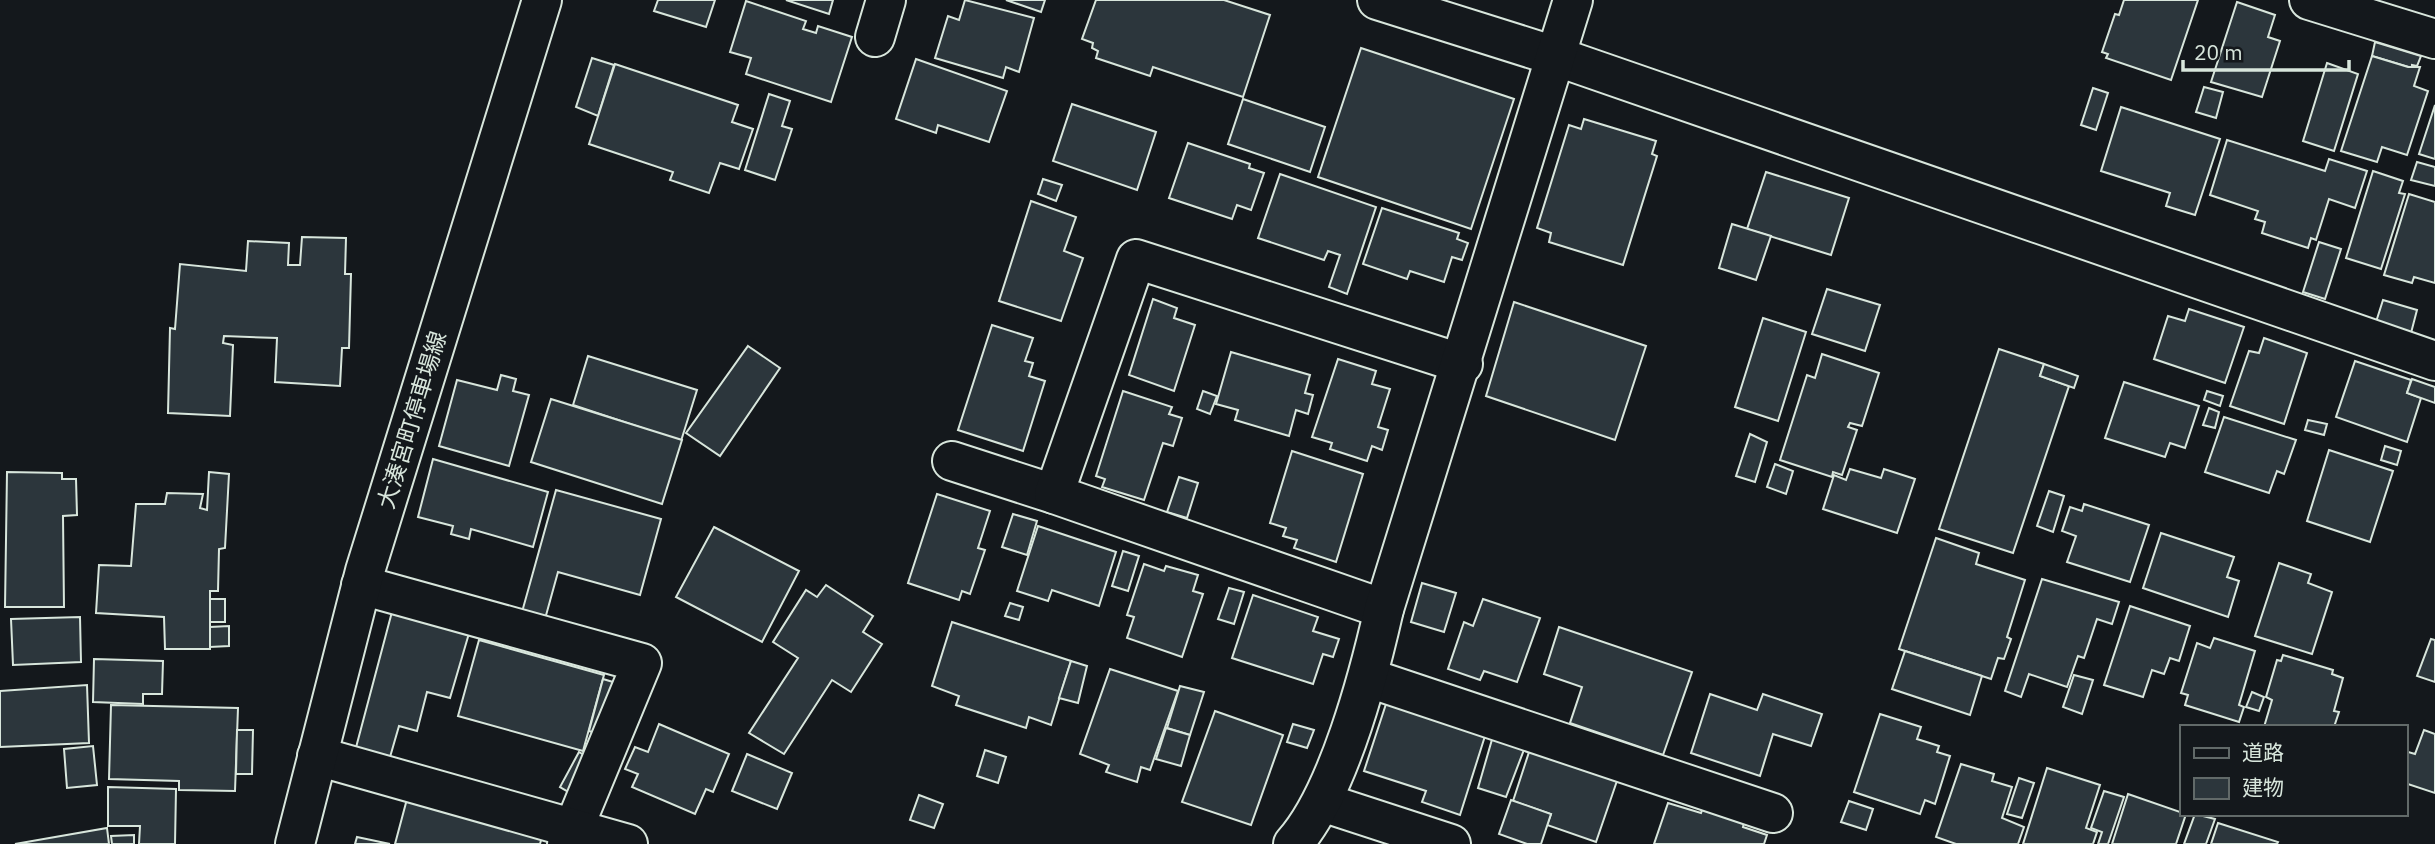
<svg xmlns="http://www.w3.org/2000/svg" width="2435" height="844" font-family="'IBM Plex Sans','Noto Sans JP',sans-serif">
<rect width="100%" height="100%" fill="#14181c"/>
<g fill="#2c363c" stroke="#d8e6dc" stroke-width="2">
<polygon points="658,0 715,0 706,27 654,11"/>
<polygon points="786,0 833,0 829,14"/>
<polygon points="965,0 1034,18 1019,72 1006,67 1003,78 935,58 948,16 959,20"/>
<polygon points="1006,0 1045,0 1041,12"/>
<polygon points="1096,0 1224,0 1270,15 1243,97 1153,67 1150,76 1096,58 1098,51 1092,48 1093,43 1082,39"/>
<polygon points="2124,0 2198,0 2171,80 2106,58 2108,54 2102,52 2115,14 2119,15"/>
<polygon points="746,1 806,21 803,29 816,33 818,26 852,37 831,102 746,74 751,58 730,52"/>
<polygon points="2237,2 2275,15 2268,37 2280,41 2262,97 2211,82"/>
<polygon points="2375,42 2421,56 2417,66 2412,65 2412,68 2372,56"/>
<polygon points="1361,48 1514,99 1471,229 1318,177"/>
<polygon points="2372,56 2408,67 2420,67 2414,86 2428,91 2407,155 2382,147 2377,162 2341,151"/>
<polygon points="592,58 614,65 598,116 576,107"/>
<polygon points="916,59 1007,91 989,142 938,125 936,133 896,119"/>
<polygon points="2327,63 2358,74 2334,151 2303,141"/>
<polygon points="615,64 738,105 732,122 753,129 739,169 720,163 709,193 670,180 673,172 589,144"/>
<polygon points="2204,87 2223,92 2216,118 2196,112"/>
<polygon points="2093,88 2108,93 2096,130 2081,125"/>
<polygon points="769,94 790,101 782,126 792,129 775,180 745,170"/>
<polygon points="1243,99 1325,127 1310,172 1228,144"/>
<polygon points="1072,104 1156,132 1137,190 1053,161"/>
<polygon points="2435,105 2435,159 2419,154"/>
<polygon points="2121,107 2220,139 2195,215 2166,206 2170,193 2101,171"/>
<polygon points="1584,119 1656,141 1652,154 1657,156 1623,265 1549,242 1551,233 1537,228 1569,125 1581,129"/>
<polygon points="2227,140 2325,171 2329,159 2367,171 2355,208 2329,199 2316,240 2311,238 2308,248 2262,233 2265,222 2255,219 2258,211 2210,195"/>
<polygon points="1188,143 1250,164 1249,168 1264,173 1251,210 1237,205 1232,219 1169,198"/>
<polygon points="2417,162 2435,167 2435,186 2411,180"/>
<polygon points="2373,171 2403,181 2399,193 2405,194 2381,269 2346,258"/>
<polygon points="1766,172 1849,198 1831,255 1747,229"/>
<polygon points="1280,174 1376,207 1347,294 1329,287 1340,255 1328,251 1324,260 1258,238"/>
<polygon points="1043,179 1062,185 1056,201 1038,194"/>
<polygon points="2409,194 2435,202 2435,283 2414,277 2412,283 2384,275"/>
<polygon points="1031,201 1076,217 1064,251 1083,258 1061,321 999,301"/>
<polygon points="1382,208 1459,233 1457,239 1468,243 1462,260 1452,257 1444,282 1410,271 1407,279 1363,264"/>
<polygon points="1732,224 1771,236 1756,280 1719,268"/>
<polygon points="302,237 346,238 345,274 351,274 349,348 342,348 340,386 275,382 277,338 224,336 223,343 233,345 230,416 168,413 170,328 175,329 180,264 246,271 248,241 289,243 288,265 300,265"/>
<polygon points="2319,242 2341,249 2325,299 2303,292"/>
<polygon points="1827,289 1880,305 1865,351 1812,334"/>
<polygon points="1153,299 1177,308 1174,318 1195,325 1174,391 1129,375"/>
<polygon points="2383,300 2417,310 2411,333 2376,322"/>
<polygon points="1514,302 1646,346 1615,440 1486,396"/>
<polygon points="2189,309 2244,327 2225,383 2154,359 2168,316 2185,321"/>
<polygon points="1763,318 1806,332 1778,421 1735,407"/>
<polygon points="992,325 1033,338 1025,361 1033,363 1029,376 1045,381 1023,451 958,430"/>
<polygon points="2264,338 2307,353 2284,424 2230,406 2249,351 2259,353"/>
<polygon points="748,346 780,368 720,456 686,433"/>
<polygon points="1999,349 2044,364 2040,376 2069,386 2013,553 1939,529"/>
<polygon points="1231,352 1310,375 1305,393 1313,395 1308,414 1296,410 1289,436 1235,420 1238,410 1216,404"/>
<polygon points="1822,354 1879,373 1862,426 1850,423 1848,427 1857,430 1842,475 1833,472 1832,477 1780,460 1807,375 1815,378"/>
<polygon points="588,356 697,390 681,441 573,405"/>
<polygon points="1338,359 1376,371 1372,384 1390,389 1378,427 1388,430 1382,450 1372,446 1367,461 1330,449 1332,443 1312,437"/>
<polygon points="2355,361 2411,380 2407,393 2421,398 2407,442 2336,417"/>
<polygon points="2044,364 2078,376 2074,388 2040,376"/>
<polygon points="501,375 516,379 513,391 529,395 509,466 439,446 457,380 497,390"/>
<polygon points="2412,379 2435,387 2435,403 2407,393"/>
<polygon points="2124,382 2199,406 2185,448 2170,443 2165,457 2105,438"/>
<polygon points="1123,391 1172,407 1169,414 1182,418 1173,446 1163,443 1144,500 1102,487 1105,479 1096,476"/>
<polygon points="1203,391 1217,396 1210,414 1197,409"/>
<polygon points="2207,391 2223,396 2220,406 2204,400"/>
<polygon points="551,399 682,440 662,504 531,462"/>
<polygon points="2209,408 2219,412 2215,428 2203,425"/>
<polygon points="2224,417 2296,440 2284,474 2277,471 2269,493 2205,472"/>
<polygon points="2308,420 2327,424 2324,435 2305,430"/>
<polygon points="1750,434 1767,442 1755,482 1736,476"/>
<polygon points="2385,446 2401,451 2397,465 2381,460"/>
<polygon points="2329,450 2393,471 2370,542 2307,521"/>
<polygon points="1292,451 1363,474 1336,562 1294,548 1297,540 1283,536 1286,528 1270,523"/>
<polygon points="433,459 548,492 533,547 471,529 469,539 451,534 453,526 418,517"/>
<polygon points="1775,464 1793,471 1786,494 1767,487"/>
<polygon points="1850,469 1881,478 1884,469 1915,479 1897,533 1823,509 1834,475 1846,480"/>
<polygon points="7,472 62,473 62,479 76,479 77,515 63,516 64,607 5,607"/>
<polygon points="209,472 229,474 225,548 219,549 218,591 210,591 210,649 165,649 164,617 96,613 99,565 131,566 136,504 165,504 167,493 203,494 200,508 207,510"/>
<polygon points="1179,477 1198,483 1187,518 1167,512"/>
<polygon points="556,490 661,519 640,595 558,572 545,619 522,612"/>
<polygon points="2049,491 2064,496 2053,532 2037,526"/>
<polygon points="937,494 990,511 978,548 985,550 970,594 962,591 959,600 908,583"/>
<polygon points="2084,504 2149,525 2130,582 2067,562 2076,536 2062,531 2070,507 2082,511"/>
<polygon points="1013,514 1037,521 1027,555 1002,547"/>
<polygon points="1038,526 1116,552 1099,606 1052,590 1048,601 1017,591"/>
<polygon points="714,527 799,571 762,642 676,597"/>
<polygon points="2161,533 2234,557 2227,577 2239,581 2228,617 2143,588"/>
<polygon points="1936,538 1979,553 1976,564 2025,580 2007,637 2011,639 2004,659 1998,658 1991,679 1899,649"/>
<polygon points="1123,551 1139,556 1128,591 1112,586"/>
<polygon points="2279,563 2311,574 2308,583 2332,592 2312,654 2255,636"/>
<polygon points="1144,564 1164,571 1166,566 1198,575 1193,591 1203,594 1182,657 1127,638 1134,617 1127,615"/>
<polygon points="2042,579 2119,602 2112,624 2097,619 2084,658 2078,656 2067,687 2029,674 2021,697 2005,691"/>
<polygon points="1422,583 1456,593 1444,632 1411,622"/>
<polygon points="826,585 873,616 863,632 882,644 851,692 832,680 784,754 749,733 798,658 773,642 806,590 817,597"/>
<polygon points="1229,588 1244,592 1234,624 1218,619"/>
<polygon points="1253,595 1318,617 1313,631 1339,639 1333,657 1323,654 1313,684 1232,658"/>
<rect x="210" y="599" width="15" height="23"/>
<polygon points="1483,599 1540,618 1517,682 1484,671 1480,680 1448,669 1464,622 1473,626"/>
<polygon points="1010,603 1023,607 1019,620 1005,616"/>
<polygon points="2130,606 2190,626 2179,661 2170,658 2164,674 2152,670 2143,697 2104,685"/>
<polygon points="393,608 470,630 450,698 427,692 417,731 399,726 388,764 354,755"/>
<polygon points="80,617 81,662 13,665 11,619"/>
<polygon points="952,622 1071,661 1051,725 1029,717 1026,728 956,705 959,696 932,686"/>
<polygon points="229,626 229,646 210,647 210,627"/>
<polygon points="1559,627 1692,672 1663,755 1570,723 1582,687 1544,674"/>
<polygon points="2214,638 2255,651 2239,705 2244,707 2239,722 2185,705 2188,695 2181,693 2197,643 2210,648"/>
<polygon points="2431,639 2435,640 2435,682 2417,676"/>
<polygon points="479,640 604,675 583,751 458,716"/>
<polygon points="1905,651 1982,676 1970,715 1892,689"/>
<polygon points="2283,655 2333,670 2332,674 2343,678 2334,711 2339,712 2334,727 2264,727 2272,700 2266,697 2277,660 2281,661"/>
<polygon points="94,659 163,661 162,694 143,694 143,704 93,702"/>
<polygon points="1071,661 1087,666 1078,703 1059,698"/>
<polygon points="1110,669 1178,691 1150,770 1141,767 1137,782 1106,772 1109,765 1080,754"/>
<polygon points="2074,675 2093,680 2082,714 2063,707"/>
<polygon points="603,679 623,685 609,737 589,731"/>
<polygon points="87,685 89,743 0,747 0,691"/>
<polygon points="1180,686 1204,692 1190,735 1167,728"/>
<polygon points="2252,692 2264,697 2259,711 2246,707"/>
<polygon points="1710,694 1757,710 1763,694 1822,714 1811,746 1773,734 1760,776 1691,753"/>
<polygon points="1386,704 1485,736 1460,815 1422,802 1426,791 1364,771"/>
<polygon points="111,705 238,708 235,791 179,790 179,781 109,779"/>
<polygon points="1215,711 1283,735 1251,825 1182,802"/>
<polygon points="1880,714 1921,727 1917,739 1939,746 1937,752 1950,756 1935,804 1925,800 1920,814 1854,792"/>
<polygon points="659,724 729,754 713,792 706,789 695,814 632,787 638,774 625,769 635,747 648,752"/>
<polygon points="1293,724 1314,730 1307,748 1287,742"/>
<polygon points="1166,728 1190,735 1181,766 1156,759"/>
<polygon points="237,730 253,730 252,774 236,774"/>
<polygon points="2424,730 2435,734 2435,793 2408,784 2405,794 2405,751 2415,754"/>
<polygon points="1493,736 1525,747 1506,797 1478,788"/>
<polygon points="93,746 97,785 67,788 64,749"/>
<polygon points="1530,749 1618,778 1596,842 1547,825 1551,814 1513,801"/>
<polygon points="985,750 1006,757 998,783 977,776"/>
<polygon points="579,752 598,763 579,798 560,787"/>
<polygon points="747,754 792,773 777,809 732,791"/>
<polygon points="1961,764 1994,774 1992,781 2012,787 2002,818 2024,827 2018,844 1956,844 1936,837"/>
<polygon points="2047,768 2100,785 2086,828 2097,832 2093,844 2023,844"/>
<polygon points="2019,778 2034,783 2022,818 2007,814"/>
<polygon points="108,787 176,789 175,844 139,844 140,826 108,826"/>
<polygon points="2104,791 2124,797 2108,844 2098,844 2102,832 2091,828"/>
<polygon points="2128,794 2186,814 2176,844 2112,844"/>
<polygon points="919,795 943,804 934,828 910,820"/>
<polygon points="407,799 543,833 540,844 395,844"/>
<polygon points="1511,800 1551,814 1541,844 1527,844 1499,834"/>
<polygon points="1849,801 1873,809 1866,830 1841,822"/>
<polygon points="1668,803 1701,813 1704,805 1745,818 1743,827 1767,835 1764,844 1654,844"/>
<polygon points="2195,814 2215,819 2206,844 2184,844"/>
<polygon points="2218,823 2278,842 2277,844 2211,844"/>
<polygon points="107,828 109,844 15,844"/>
<polygon points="134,835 134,844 112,844 111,836"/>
<polygon points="357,837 390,844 355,844"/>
</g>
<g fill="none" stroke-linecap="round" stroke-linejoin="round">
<g stroke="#d8e6dc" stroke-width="42">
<g id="street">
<polyline points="1377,0 1555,56 2435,361"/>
<polyline points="2309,0 2435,39"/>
<polyline points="875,37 886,0"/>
<polyline points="952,461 1054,494"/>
<polyline points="361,585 642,663 567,844"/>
<polyline points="1384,609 1054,494 1136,259 1463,364"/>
<polyline points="1369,678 1773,813"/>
<polyline points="317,756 628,844"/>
<polyline points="1322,802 1451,844"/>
<path d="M1293,844C1338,794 1369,675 1384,609L1573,0"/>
</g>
</g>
<g stroke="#d8e6dc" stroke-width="42">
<polyline id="secondary" points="295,844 365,571 542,0"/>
</g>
<use href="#street" stroke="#14181c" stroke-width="38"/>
<use href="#secondary" stroke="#14181c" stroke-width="38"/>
</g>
<g text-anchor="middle" stroke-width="5" stroke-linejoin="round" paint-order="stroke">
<g font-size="23" fill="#d8e6dc" stroke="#14181c">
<text transform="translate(412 420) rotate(-73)" y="8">大湊宮町停車場線</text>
</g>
</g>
<rect x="2180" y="725" width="228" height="91" fill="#14181c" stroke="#626a69" stroke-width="2"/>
<rect x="2194" y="748" width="35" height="10" fill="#14181c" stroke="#626a69" stroke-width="2"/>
<text x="2242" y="760" font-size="21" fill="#d8e6dc">道路</text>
<rect x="2194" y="778" width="35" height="21" fill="#2c363c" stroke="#626a69" stroke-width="2"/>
<text x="2242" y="795" font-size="21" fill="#d8e6dc">建物</text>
<path d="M2183 60v10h166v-10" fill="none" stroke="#d8e6dc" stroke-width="3.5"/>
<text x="2194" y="60" font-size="21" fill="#d8e6dc" stroke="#14181c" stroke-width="5" paint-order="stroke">20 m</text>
</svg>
